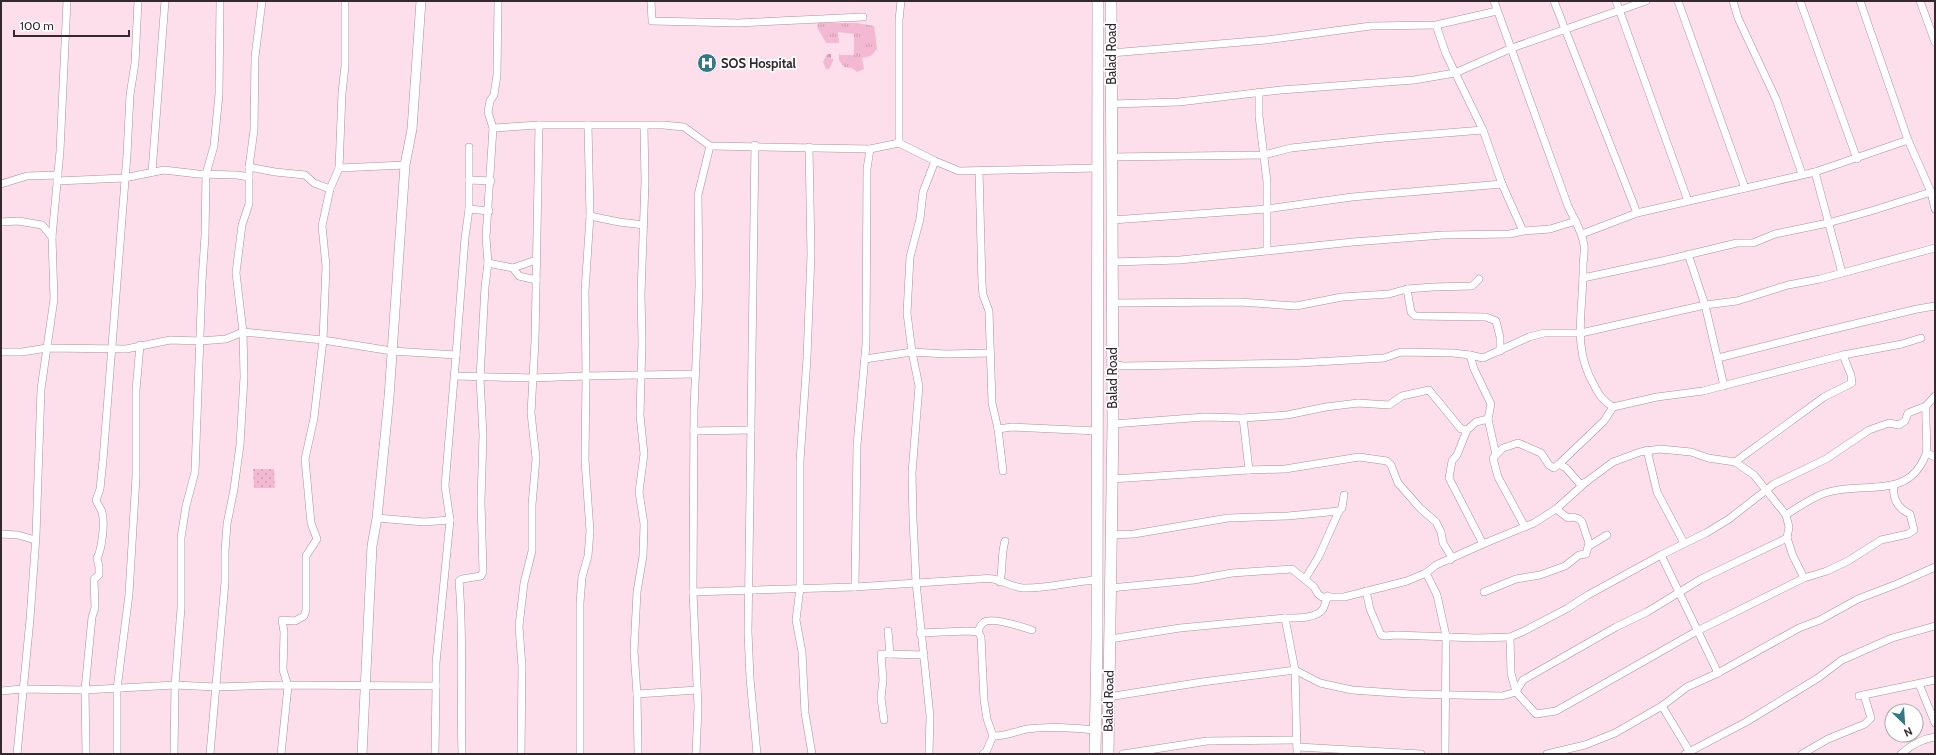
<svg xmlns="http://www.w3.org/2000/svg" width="1936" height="755" font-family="Cabin,sans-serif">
<defs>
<pattern id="grass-tufts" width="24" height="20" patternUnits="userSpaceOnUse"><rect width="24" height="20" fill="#f3b9d3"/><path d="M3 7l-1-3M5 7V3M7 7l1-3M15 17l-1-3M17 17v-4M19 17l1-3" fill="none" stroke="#d19fb5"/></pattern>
<pattern id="forest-firs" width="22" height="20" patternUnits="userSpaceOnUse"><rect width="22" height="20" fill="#f3b9d3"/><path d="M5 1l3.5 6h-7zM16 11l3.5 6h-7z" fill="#d19fb5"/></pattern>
<pattern id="park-dots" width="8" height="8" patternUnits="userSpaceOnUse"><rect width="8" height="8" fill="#f3b9d3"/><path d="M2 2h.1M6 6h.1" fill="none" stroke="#d19fb5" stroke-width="1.8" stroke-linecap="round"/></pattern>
</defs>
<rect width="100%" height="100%" fill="#fddeeb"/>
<polygon fill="url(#grass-tufts)" points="818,23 856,23 874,26 877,49 871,56 862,58 864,69 857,72 852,68 844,67 839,60 839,53 840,55 854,55 854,34 838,32 839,43 826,43 817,27"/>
<polygon fill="url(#forest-firs)" points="827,54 831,54 831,59 834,59 829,69 826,69 823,62"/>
<polygon fill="url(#park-dots)" points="253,469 274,469 275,488 254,488"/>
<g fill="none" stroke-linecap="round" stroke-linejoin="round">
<g stroke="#ac909c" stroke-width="8">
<g id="minor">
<polyline points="651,1 652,21 738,23 863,17"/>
<path d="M1494,1L1568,206C1574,219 1582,231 1584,245C1585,252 1583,259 1583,266C1584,309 1571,346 1594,385C1599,395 1603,401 1613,407L1657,397L1703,391L1843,355L1902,344L1921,338"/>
<polyline points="1554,1 1637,213 1815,172 1908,140"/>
<polyline points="1616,1 1688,201"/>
<polyline points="1678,1 1745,188"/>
<polyline points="1733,1 1738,18 1776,99 1802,174"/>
<polyline points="1800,1 1857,159"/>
<polyline points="1860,1 1908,140 1931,192 1935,209"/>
<polyline points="1920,1 1935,42"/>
<polyline points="1436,25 1446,54 1483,130 1502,184 1523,231"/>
<polyline points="1111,53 1266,40 1371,26 1436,25 1497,11"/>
<polyline points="1259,92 1259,116 1267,182 1267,250"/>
<polyline points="1111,104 1179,102 1281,90 1414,80 1455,73 1512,48 1646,1"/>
<polyline points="493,128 539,125 663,125 684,127 710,146 870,149 899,143 935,161 959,171 1098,168"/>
<polyline points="899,143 899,20 901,1"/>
<polyline points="755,145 748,632 750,678 757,754"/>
<path d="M710,146L698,195L699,286L694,410L693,592L855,587L978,579C983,579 988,578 993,579C1004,581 1012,587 1023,588C1048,589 1072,581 1097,580"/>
<polyline points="469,147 469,180"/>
<polyline points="809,147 811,254 807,358 800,461 800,588 796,620 802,652 805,713 812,754"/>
<polyline points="1111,157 1264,155 1291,148 1384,138 1483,130"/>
<polyline points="935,161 923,192 920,219 910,257 907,313 912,352 946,354 990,353"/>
<polyline points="249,167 275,172 305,175 314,183 330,189 339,168 405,165"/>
<polyline points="339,168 342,93 345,66 345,1"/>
<polyline points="979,171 982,284 983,295 989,311 992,403 998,429 1003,471"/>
<polyline points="152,172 165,1"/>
<polyline points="1815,172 1842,273"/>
<polyline points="57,181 124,178 164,170 198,174 237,175 249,177"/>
<polyline points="1,184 27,176 58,175"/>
<polyline points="489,211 469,209 469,180 491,181"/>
<polyline points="590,216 619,222 644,225"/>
<polyline points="1112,220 1267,209 1352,197 1502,184"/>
<polyline points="1,222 18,221 42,225 52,237"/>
<polyline points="1582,234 1637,213"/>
<polyline points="1688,254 1705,305 1724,386"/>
<polyline points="1112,262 1180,260 1353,242 1443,235 1510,234 1523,231 1550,229 1576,221"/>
<polyline points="488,263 513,268 519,276 536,280"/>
<polyline points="513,268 536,260"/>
<polyline points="1583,278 1662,261 1737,243 1753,243 1775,234 1828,223 1871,211 1931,192"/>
<polyline points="1407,289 1411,312 1415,316 1486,317 1496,321 1500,337 1500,351"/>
<polyline points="1112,303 1240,302 1296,306 1342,297 1389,294 1407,289 1433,287 1472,286 1479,279"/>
<polyline points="1,352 22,352 47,348 126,349 170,340 200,341 226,339 243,332 323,340 392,351 456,355 445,486 450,520 436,663 436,686"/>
<polyline points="456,355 465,238 469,209"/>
<polyline points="1470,355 1474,369 1491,404 1488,419 1496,455 1493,458 1498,477 1525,527"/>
<polyline points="1718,358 1817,333 1917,309 1935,306"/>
<polyline points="865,359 912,352 919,386 912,473 913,519 916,582 930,716 929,754"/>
<polyline points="1112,364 1123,366 1298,363 1384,358 1401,352 1453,353 1470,355 1483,358 1529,337 1544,333 1581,333 1705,305 1737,301 1788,285 1820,279 1935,248"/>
<polyline points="455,376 533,378 586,376 585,291 590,216 588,125"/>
<polyline points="1243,418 1249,470"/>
<polyline points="1113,424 1205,417 1243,418 1287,415 1326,407 1358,403 1389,405 1402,396 1429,390 1461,429 1467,430 1476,422 1488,419"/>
<polyline points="998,429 1012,427 1097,431"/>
<polyline points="1467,430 1457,455 1452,461 1449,478 1483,544"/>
<polyline points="694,431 751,430"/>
<polyline points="1647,450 1657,492 1684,543"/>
<polyline points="1927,453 1935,457"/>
<polyline points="1496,455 1503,448 1518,443 1541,453 1549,465 1554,468 1559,464 1566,468 1580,484 1586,482"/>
<polyline points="1735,462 1824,397 1852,383 1851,375 1843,355"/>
<polyline points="1559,464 1604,421 1613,407"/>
<polyline points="1112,479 1249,470 1285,469 1359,457 1387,461 1391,465 1398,483 1420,508 1436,522 1441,532 1443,543 1451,556 1450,560"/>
<path d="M1786,515C1798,507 1811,498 1825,493C1863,480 1908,502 1926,454C1928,449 1925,415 1926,406L1935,396"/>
<polyline points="377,518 424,522 450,520"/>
<polyline points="1,534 18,535 35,540"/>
<polyline points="1110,535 1134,534 1228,518 1288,516 1339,511"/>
<polyline points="1589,546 1607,535"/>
<polyline points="1661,555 1718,673"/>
<polyline points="1426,573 1437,595 1446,636 1445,754"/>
<polyline points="1305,579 1319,556 1339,511 1342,508 1344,495"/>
<path d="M1000,582C1003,568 1001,554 1005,541"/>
<polyline points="855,587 857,445 866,344 867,169 870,149"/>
<polyline points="1110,588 1194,580 1232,573 1292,569 1314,587 1318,594 1322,597 1344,597 1407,581 1426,573 1436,565 1483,544 1534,523 1556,509 1586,482 1613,462 1640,452 1660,449 1691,452 1708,458 1735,462 1754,475 1786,515 1789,527 1787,538 1793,556 1804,578"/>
<polyline points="1366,591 1370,609 1381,635 1385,636 1396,635 1477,638 1510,637 1522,632 1568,608 1588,595 1661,555 1706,533 1729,519 1774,484 1826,459 1869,430 1889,423 1899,425 1905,421 1908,413 1926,406"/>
<polyline points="693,592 698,707 696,754"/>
<polyline points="1484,592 1516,579 1540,575 1565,566 1579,555 1586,554 1589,543 1582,522 1579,519 1573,517 1568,518 1556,509"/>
<path d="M978,632C979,629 981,624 984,622C993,617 1023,627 1032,630"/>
<polyline points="920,633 967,631 978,632 981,637 984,700 987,719 993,736"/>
<path d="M1510,637L1511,673L1516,692L1536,714L1556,711L1697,631L1804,578L1827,571L1848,561L1881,540L1908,534L1914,530L1910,514C1898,509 1892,498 1894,485"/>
<path d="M1110,639L1180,628L1285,618C1296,618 1316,619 1323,609C1325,605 1326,600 1328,596"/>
<polyline points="890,654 924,655"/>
<polyline points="1919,684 1935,723"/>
<polyline points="1,691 22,689 85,690 175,685 216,687 276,685 436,686 435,754"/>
<polyline points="637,694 697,690"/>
<polyline points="1859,696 1935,680"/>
<polyline points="1108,697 1202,682 1295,670 1285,618"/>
<polyline points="1662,706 1691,754"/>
<polyline points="884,720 881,698 883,680 881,654 890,654 888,631"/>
<polyline points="1298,747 1421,754"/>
<polyline points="17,754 30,619 36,536 41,389 54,299 52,237 60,151 67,1"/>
<path d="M86,754L85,690L92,617L95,608L94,579L99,575V567L97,558C102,549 105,523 102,512C101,508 97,504 96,500L100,489L103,460L127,155L130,95L135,63L138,1"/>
<polyline points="117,754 117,689 129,594 136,477 136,390 140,345"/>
<polyline points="174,754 175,685 181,608 181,538 186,506 195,472 202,281 205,236 206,174 214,146 219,94 220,1"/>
<polyline points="210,754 225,582 225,551 227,524 234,489 240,445 244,377 243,332 236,273 242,225 249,204 249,167 254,130 255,57 262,1"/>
<polyline points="281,754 288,686 283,670 284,632 282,620 295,621 304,616 306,610 306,556 317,539 311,523 305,459 314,418 323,340 326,266 322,226 330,189"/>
<path d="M462,754C460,696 464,638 459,581L462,579L481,576L483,572L481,501L483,435L480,378L485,287L488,263L486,237L493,128L488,112L490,101L494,95L497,75L498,1"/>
<polyline points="521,754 522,667 519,626 524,583 532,551 532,505 536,458 531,413 535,341 539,125"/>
<polyline points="580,754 580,603 582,577 588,556 590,531 585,460 586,376 695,374"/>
<polyline points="638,754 637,694 634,651 637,592 643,556 644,524 639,492 644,454 640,415 642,342 641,294 645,182 644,126"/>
<path d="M983,754L986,752L993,736C1002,737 1017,731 1027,729C1050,726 1071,728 1095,730"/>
<polyline points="1123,754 1207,741 1296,740"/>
<polyline points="1297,754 1295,670 1320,683 1352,690 1410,694 1502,696 1516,692 1523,680 1616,627 1647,612 1701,579 1787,538"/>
<polyline points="1547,754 1585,745 1615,733 1662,706 1687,687 1718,673 1799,628 1820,620 1858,599 1897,584 1935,567"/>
<polyline points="1685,754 1746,722 1818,678 1842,660 1892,638 1935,626"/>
<polyline points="1802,754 1828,739 1865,724 1871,718 1864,695"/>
<path d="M1901,754C1911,745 1921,739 1935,737"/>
</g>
</g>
<g stroke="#ac909c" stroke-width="10">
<polyline id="tertiary" points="362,754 372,546 377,518 389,397 405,165 412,129 421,1"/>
</g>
<g stroke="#ac909c" stroke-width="12">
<g id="trunk">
<polyline points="1095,754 1097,640 1098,1"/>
<polyline points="1108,754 1113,424 1111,1"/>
</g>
</g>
<use href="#minor" stroke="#fff" stroke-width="7"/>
<use href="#tertiary" stroke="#fff" stroke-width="9"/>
<use href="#trunk" stroke="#fff" stroke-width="11"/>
</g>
<defs>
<g id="hospital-disc" transform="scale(1)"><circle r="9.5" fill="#327985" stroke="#fff"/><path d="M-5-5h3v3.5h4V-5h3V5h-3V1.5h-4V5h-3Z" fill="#fff"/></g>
</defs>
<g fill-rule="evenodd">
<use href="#hospital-disc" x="707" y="63"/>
</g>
<g text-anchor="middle" stroke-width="3.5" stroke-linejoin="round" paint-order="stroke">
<g font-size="13" fill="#34292e" stroke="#fff">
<text transform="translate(1111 54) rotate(-90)" y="5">Balad Road</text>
<text transform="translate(1112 378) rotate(-90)" y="5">Balad Road</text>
<text transform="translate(1108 701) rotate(-89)" y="5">Balad Road</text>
</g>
<g font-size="13" font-weight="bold" fill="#34292e" stroke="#fff" text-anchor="start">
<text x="721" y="68">SOS Hospital</text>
</g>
</g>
<rect width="1936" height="755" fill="none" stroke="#34292e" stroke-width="4"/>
<g transform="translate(1904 723) rotate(155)"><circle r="19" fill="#ffffff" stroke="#aea9ab"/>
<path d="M0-3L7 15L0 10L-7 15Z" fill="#327985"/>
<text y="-6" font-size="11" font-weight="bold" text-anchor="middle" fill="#34292e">N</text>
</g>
<path d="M14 30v6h115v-6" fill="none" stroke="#34292e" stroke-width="2"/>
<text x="20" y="30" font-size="12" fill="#34292e" stroke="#ffffff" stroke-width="3" paint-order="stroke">100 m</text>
</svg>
